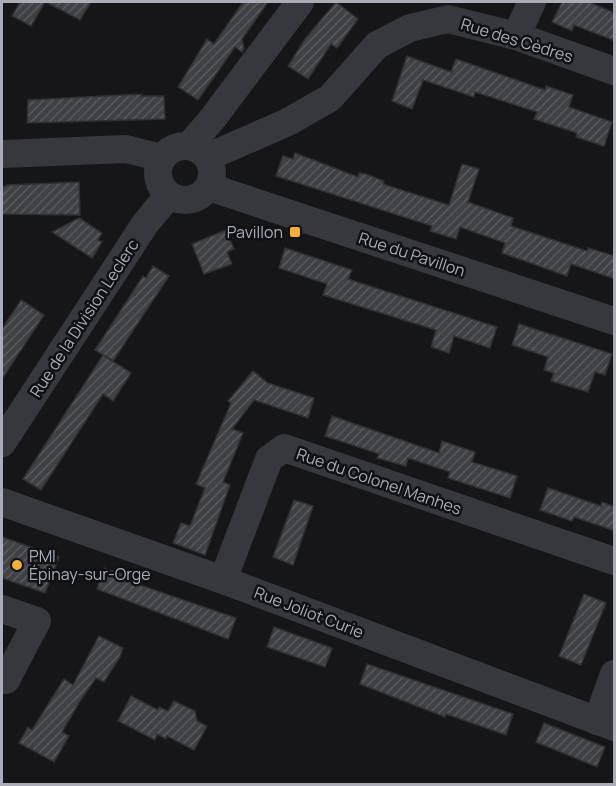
<svg xmlns="http://www.w3.org/2000/svg" width="616" height="786" font-family="Manrope,sans-serif">
<defs>
<pattern id="building-hatch" width="6" height="6" patternUnits="userSpaceOnUse" patternTransform="scale(1.5)"><rect width="6" height="6" fill="#404145"/><path d="M-1 1l2-2M0 6l6-6M5 7l2-2" fill="none" stroke="#595a5e"/></pattern>
</defs>
<rect width="100%" height="100%" fill="#161618"/>
<g fill="url(#building-hatch)" stroke="#303034" stroke-width="1.5">
<polygon points="20,2 45,2 31,26 12,16"/>
<polygon points="46,2 91,2 80,20"/>
<polygon points="243,2 268,2 242,39 244,49 242,52 235,47 198,100 178,87 207,39 214,44"/>
<polygon points="336,2 358,19 337,48 331,44 308,79 288,66 305,39"/>
<polygon points="562,2 589,2 615,13 615,41 574,25 572,31 552,22"/>
<polygon points="407,56 451,72 456,59 545,90 546,86 573,95 569,107 612,122 604,146 576,137 577,133 534,119 537,112 475,92 474,97 423,80 412,109 392,101"/>
<polygon points="142,94 141,96 164,96 165,119 27,123 28,100"/>
<polygon points="295,153 358,177 359,173 366,174 384,181 383,184 449,205 462,164 479,169 468,202 513,218 511,226 587,251 588,248 615,256 615,279 571,264 567,276 502,253 505,243 460,227 456,239 430,231 432,226 276,176 283,156 293,159"/>
<polygon points="79,182 80,215 2,214 2,188 7,185"/>
<polygon points="79,218 102,233 98,240 102,242 92,258 52,232"/>
<polygon points="226,230 234,249 227,252 232,264 204,274 192,244"/>
<polygon points="285,248 352,270 348,279 497,327 490,348 454,336 449,353 431,347 436,330 323,295 327,284 279,268"/>
<polygon points="153,266 169,276 113,361 95,350 143,276 146,278"/>
<polygon points="21,300 44,315 2,379 2,329"/>
<polygon points="519,324 612,354 605,375 595,372 588,392 551,381 554,373 544,370 548,357 512,345"/>
<polygon points="103,355 131,373 113,401 103,394 41,490 23,479"/>
<polygon points="253,371 268,383 314,398 308,418 254,400 232,429 243,433 223,482 230,485 205,555 173,543 181,523 190,526 205,488 196,484 231,403 228,401"/>
<polygon points="332,416 439,453 442,441 475,452 472,462 517,476 510,498 448,478 450,472 408,458 406,466 377,458 379,454 325,436"/>
<polygon points="548,488 601,506 602,502 615,507 615,531 574,517 572,521 540,510"/>
<polygon points="294,500 313,506 293,565 273,557"/>
<polygon points="2,537 59,557 45,593 2,578"/>
<polygon points="104,568 136,579 134,583 236,618 228,639 97,589"/>
<polygon points="584,594 606,603 581,665 559,656"/>
<polygon points="274,627 332,648 325,667 267,647"/>
<polygon points="99,636 123,648 120,657 104,682 96,678 80,701 62,732 69,736 54,762 19,743 28,727 32,730 64,679 73,685"/>
<polygon points="367,664 513,714 506,735 446,714 445,717 360,684"/>
<polygon points="131,696 158,710 159,707 168,711 174,701 195,711 197,721 207,726 194,750 167,736 166,739 157,734 155,740 118,721"/>
<polygon points="544,723 605,747 597,767 536,742"/>
</g>
<g fill="none" stroke-linecap="round" stroke-linejoin="round">
<g stroke="#37383d" stroke-width="28">
<polyline points="516,36 532,2"/>
<circle cx="185" cy="173" r="27"/>
<polyline points="189,146 213,118 300,2"/>
<polyline points="2,154 126,149 162,158"/>
<polyline points="208,157 288,122 330,98 377,45 410,28 448,19 516,36 614,71"/>
<polyline points="209,187 614,321"/>
<polyline points="2,443 145,224 169,195"/>
<polyline points="2,502 223,580 614,727"/>
<polyline points="223,580 269,459 284,448 614,561"/>
<polyline points="2,609 37,621 6,680"/>
<polyline points="597,721 614,674"/>
</g>
</g>
<g fill="#f2b134" stroke="#111113" stroke-width="2">
<rect x="289" y="226" width="12" height="12" rx="3"/>
<circle cx="17" cy="565" r="6"/>
</g>
<g text-anchor="middle" stroke-width="5" stroke-linejoin="round" paint-order="stroke">
<g font-size="16" fill="#a8adb8" stroke="#111113">
<text transform="translate(517 40) rotate(17)" y="6">Rue des Cèdres</text>
<text transform="translate(412 254) rotate(18)" y="6">Rue du Pavillon</text>
<text transform="translate(84 318) rotate(-57)" y="6">Rue de la Division Leclerc</text>
<text transform="translate(379 481) rotate(19)" y="6">Rue du Colonel Manhes</text>
<text transform="translate(309 612) rotate(21)" y="6">Rue Joliot Curie</text>
</g>
<g font-size="16" fill="#a8adb8" stroke="#111113" text-anchor="end">
<text x="283" y="238">Pavillon</text>
<text x="29" y="562" text-anchor="start">PMI<tspan x="29" dy="18">Épinay-sur-Orge</tspan></text>
</g>
</g>
<rect width="616" height="786" fill="none" stroke="#a8adb8" stroke-width="6"/>
</svg>
